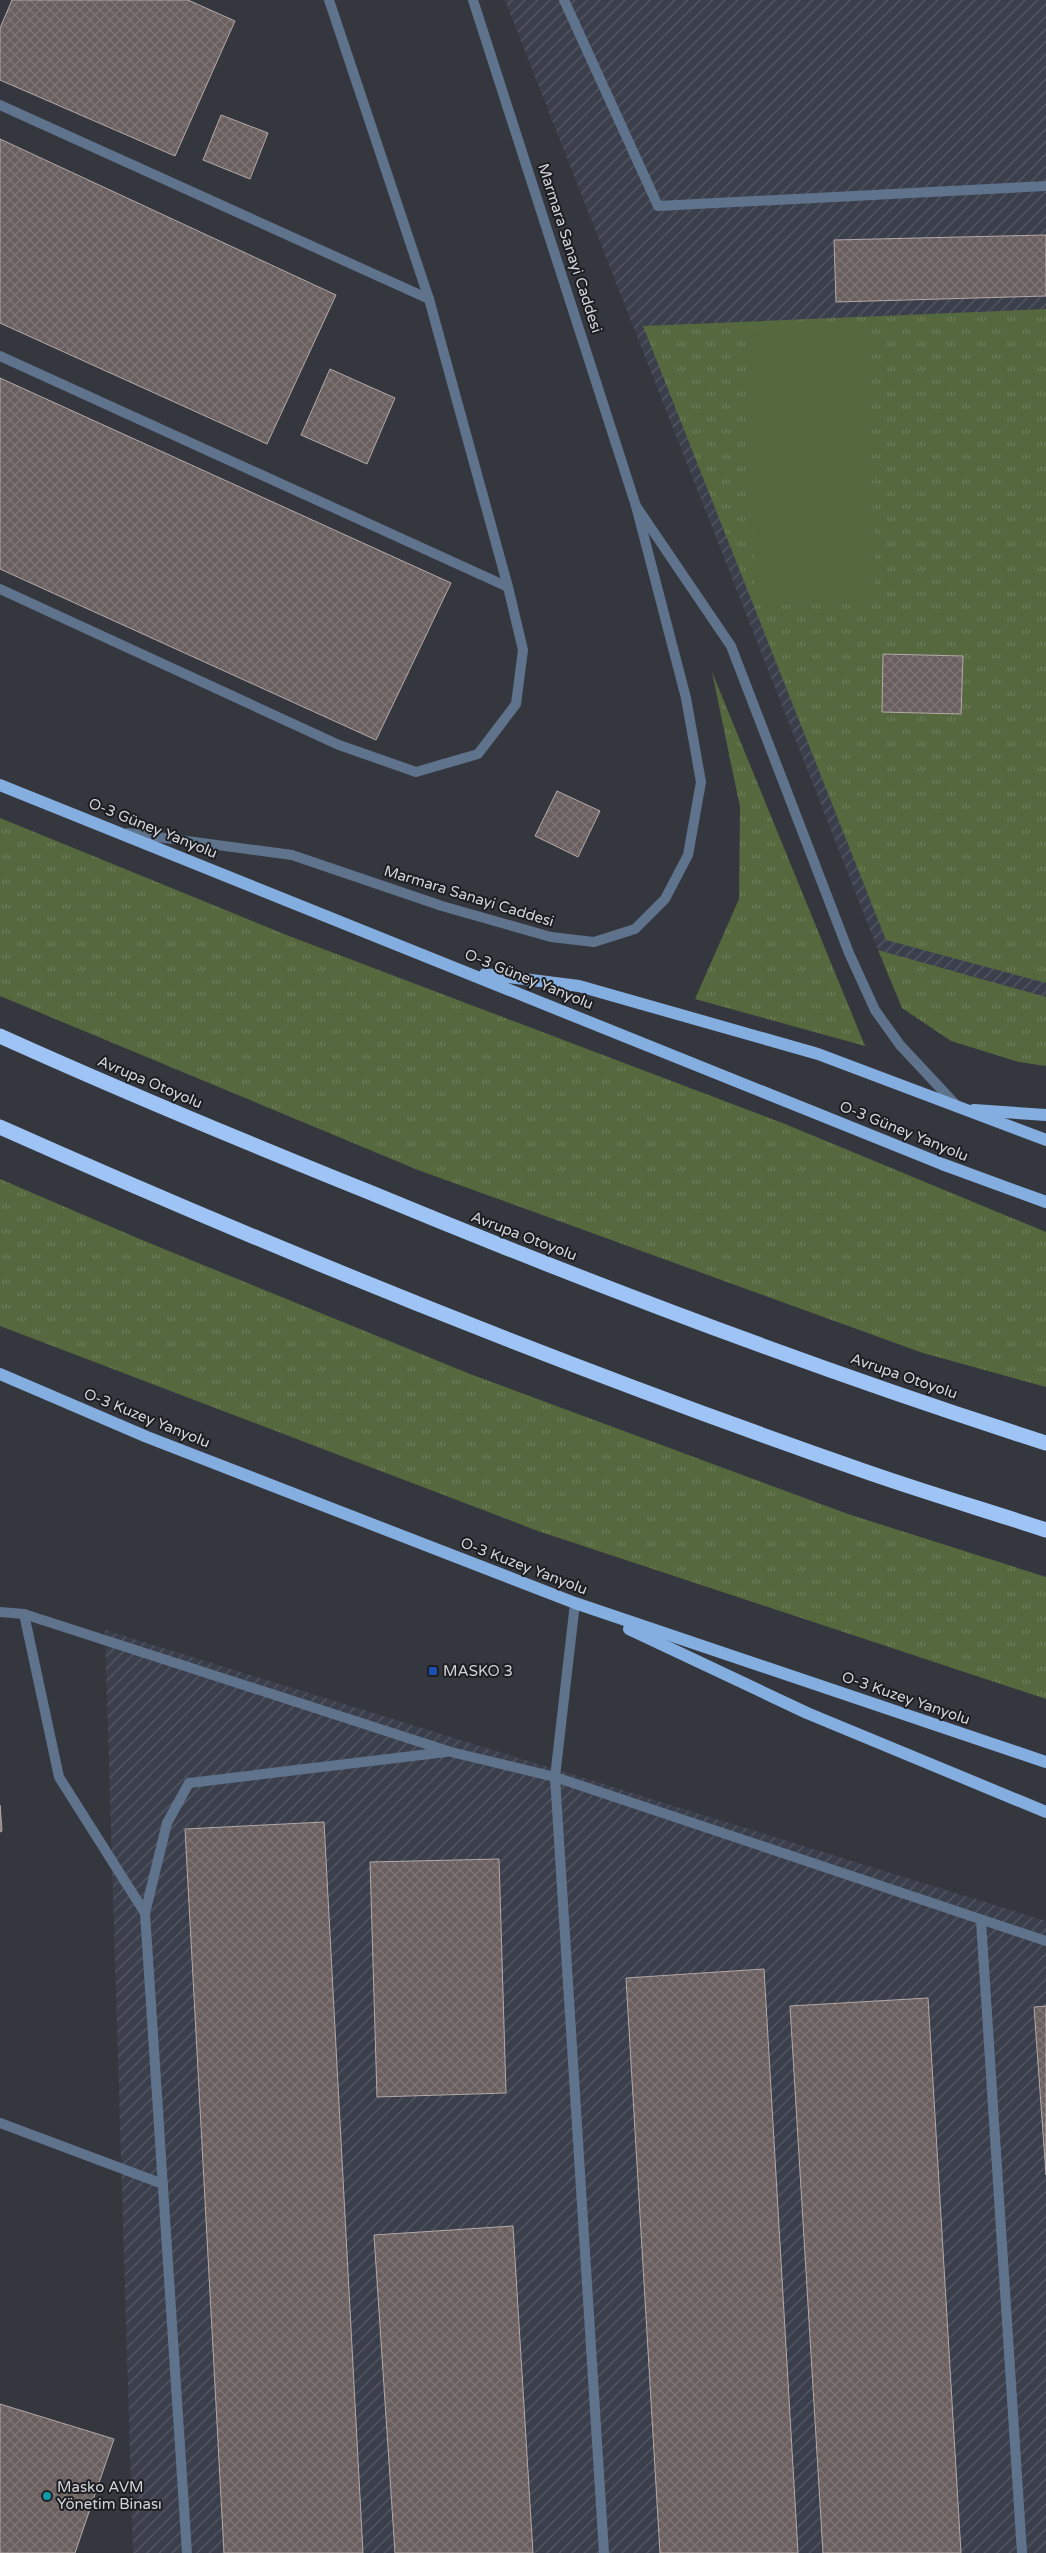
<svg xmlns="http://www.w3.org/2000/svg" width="1046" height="2553" font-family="'Varela Round',sans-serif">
<defs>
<pattern id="industrial-furrows" width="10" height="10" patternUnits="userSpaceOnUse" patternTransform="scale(1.25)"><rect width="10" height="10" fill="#3b3f4c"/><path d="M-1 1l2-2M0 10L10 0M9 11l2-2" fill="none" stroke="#565a65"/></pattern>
<pattern id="grass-tufts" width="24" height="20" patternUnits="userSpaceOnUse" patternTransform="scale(1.25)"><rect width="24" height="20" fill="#55683e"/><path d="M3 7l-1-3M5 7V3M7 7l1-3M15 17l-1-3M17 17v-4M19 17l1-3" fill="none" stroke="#6d7d59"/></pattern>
<pattern id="building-cross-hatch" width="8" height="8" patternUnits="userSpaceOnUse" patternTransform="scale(1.25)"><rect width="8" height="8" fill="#695f5e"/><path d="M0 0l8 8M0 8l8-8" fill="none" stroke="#7e7574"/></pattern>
</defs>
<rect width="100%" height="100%" fill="#35373e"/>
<g fill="url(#industrial-furrows)">
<polygon points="505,0 1046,0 1046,997 878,950"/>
<polygon points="105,1630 1046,1921 1046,2553 133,2553"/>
</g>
<g fill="url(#grass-tufts)">
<polygon points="1046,309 1046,983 886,940 643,326"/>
<polygon points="712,672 865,1046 695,999 739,899 740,807"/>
<polygon points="0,818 289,936 785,1124 1046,1232 1046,1387 923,1353 418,1170 0,996"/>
<polygon points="878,950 1046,997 1046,1066 1019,1062 951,1041 902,1008"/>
<polygon points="0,1179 142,1240 470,1374 848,1514 1046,1577 1046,1699 538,1531 0,1326"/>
</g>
<polygon fill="#55683e" points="867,326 876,601 755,605 746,330"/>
<g fill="url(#building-cross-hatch)" stroke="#b4a9a8">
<polygon points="12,0 188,0 235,21 175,156 0,80 0,28"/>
<polygon points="221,115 268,133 250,179 203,160"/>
<polygon points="0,139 336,295 267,444 0,323"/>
<polygon points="1046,235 1046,296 836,302 834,240"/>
<polygon points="330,369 395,398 367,464 301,435"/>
<polygon points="0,378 451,583 376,740 0,569"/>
<polygon points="883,654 963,656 961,714 882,712"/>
<polygon points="557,791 600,811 578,857 535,836"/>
<polygon points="0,1805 2,1831 0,1832"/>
<polygon points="324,1822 363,2553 224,2553 185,1829"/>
<polygon points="499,1859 506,2093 377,2097 370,1862"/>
<polygon points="764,1969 798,2553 660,2553 626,1978"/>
<polygon points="928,1998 961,2553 823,2553 790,2006"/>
<polygon points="1046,2006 1046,2175 1034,2007"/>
<polygon points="513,2226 533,2553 395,2553 374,2235"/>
<polygon points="0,2404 114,2439 75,2553 0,2553"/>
</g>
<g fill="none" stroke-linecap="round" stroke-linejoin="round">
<g stroke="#5f738c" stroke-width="10">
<polyline points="564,0 658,206 1046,186"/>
<polyline points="575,1603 555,1777 604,2553"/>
<polyline points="0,1612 24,1614 451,1752 555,1777 1046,1941"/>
<polyline points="24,1614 59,1777 145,1913 187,2553"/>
<polyline points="145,1913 167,1823 189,1783 446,1752"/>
<polyline points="981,1921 1022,2553"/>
<polyline points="0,2123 163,2184"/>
</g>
<g stroke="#5f738c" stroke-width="10">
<polyline points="473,0 636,506"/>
<polyline points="0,105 429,299"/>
<polyline points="0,356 508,587"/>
<polyline points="0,589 339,745 416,772 478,754 516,704 523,650 508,587 429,299 329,0"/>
<polyline points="128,833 292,855 442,906 551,937 594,942 635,929 665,899 688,855 701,782 686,698 636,506 731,646 849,953 875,1010 900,1045 957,1106"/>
</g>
<g stroke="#85aee0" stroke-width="12">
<polyline points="0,785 942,1164 1046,1202"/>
<polyline points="485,974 579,986 818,1054 1046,1140"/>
<polyline points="974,1110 1046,1115"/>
<polyline points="0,1374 147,1437 575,1603 1046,1762"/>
<polyline points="629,1629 807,1713 1046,1812"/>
</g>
<g stroke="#9dc4f5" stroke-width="15">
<path d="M0,1036C122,1091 245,1142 369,1192C591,1284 817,1370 1046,1443"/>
<path d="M0,1127C283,1253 571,1369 864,1471C924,1492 985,1510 1046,1530"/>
</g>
</g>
<rect fill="#1a4fb4" stroke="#1d1e22" stroke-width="2" x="428" y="1666" width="10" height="10" rx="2.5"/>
<circle fill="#0f9aa8" stroke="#1d1e22" stroke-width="2" cx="47" cy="2496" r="5"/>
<g text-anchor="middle" stroke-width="4" stroke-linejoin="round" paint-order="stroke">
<g font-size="15" fill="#d4d5da" stroke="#1d1e22">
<text transform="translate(570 248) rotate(72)" y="5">Marmara Sanayi Caddesi</text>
<text transform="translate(153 828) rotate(22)" y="5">O-3 Güney Yanyolu</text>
<text transform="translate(469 896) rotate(17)" y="5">Marmara Sanayi Caddesi</text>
<text transform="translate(529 979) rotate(22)" y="5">O-3 Güney Yanyolu</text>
<text transform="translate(150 1082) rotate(23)" y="5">Avrupa Otoyolu</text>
<text transform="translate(904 1131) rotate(22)" y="5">O-3 Güney Yanyolu</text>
<text transform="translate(524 1236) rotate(21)" y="5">Avrupa Otoyolu</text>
<text transform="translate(904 1376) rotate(19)" y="5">Avrupa Otoyolu</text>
<text transform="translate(147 1418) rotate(22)" y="5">O-3 Kuzey Yanyolu</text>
<text transform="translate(524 1566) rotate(21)" y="5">O-3 Kuzey Yanyolu</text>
<text transform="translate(906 1698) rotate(19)" y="5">O-3 Kuzey Yanyolu</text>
</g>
<g font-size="15" fill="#d4d5da" stroke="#1d1e22" text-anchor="start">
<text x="443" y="1676">MASKO 3</text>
<text x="57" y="2492">Masko AVM<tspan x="57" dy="17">Yönetim Binası</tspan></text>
</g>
</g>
</svg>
